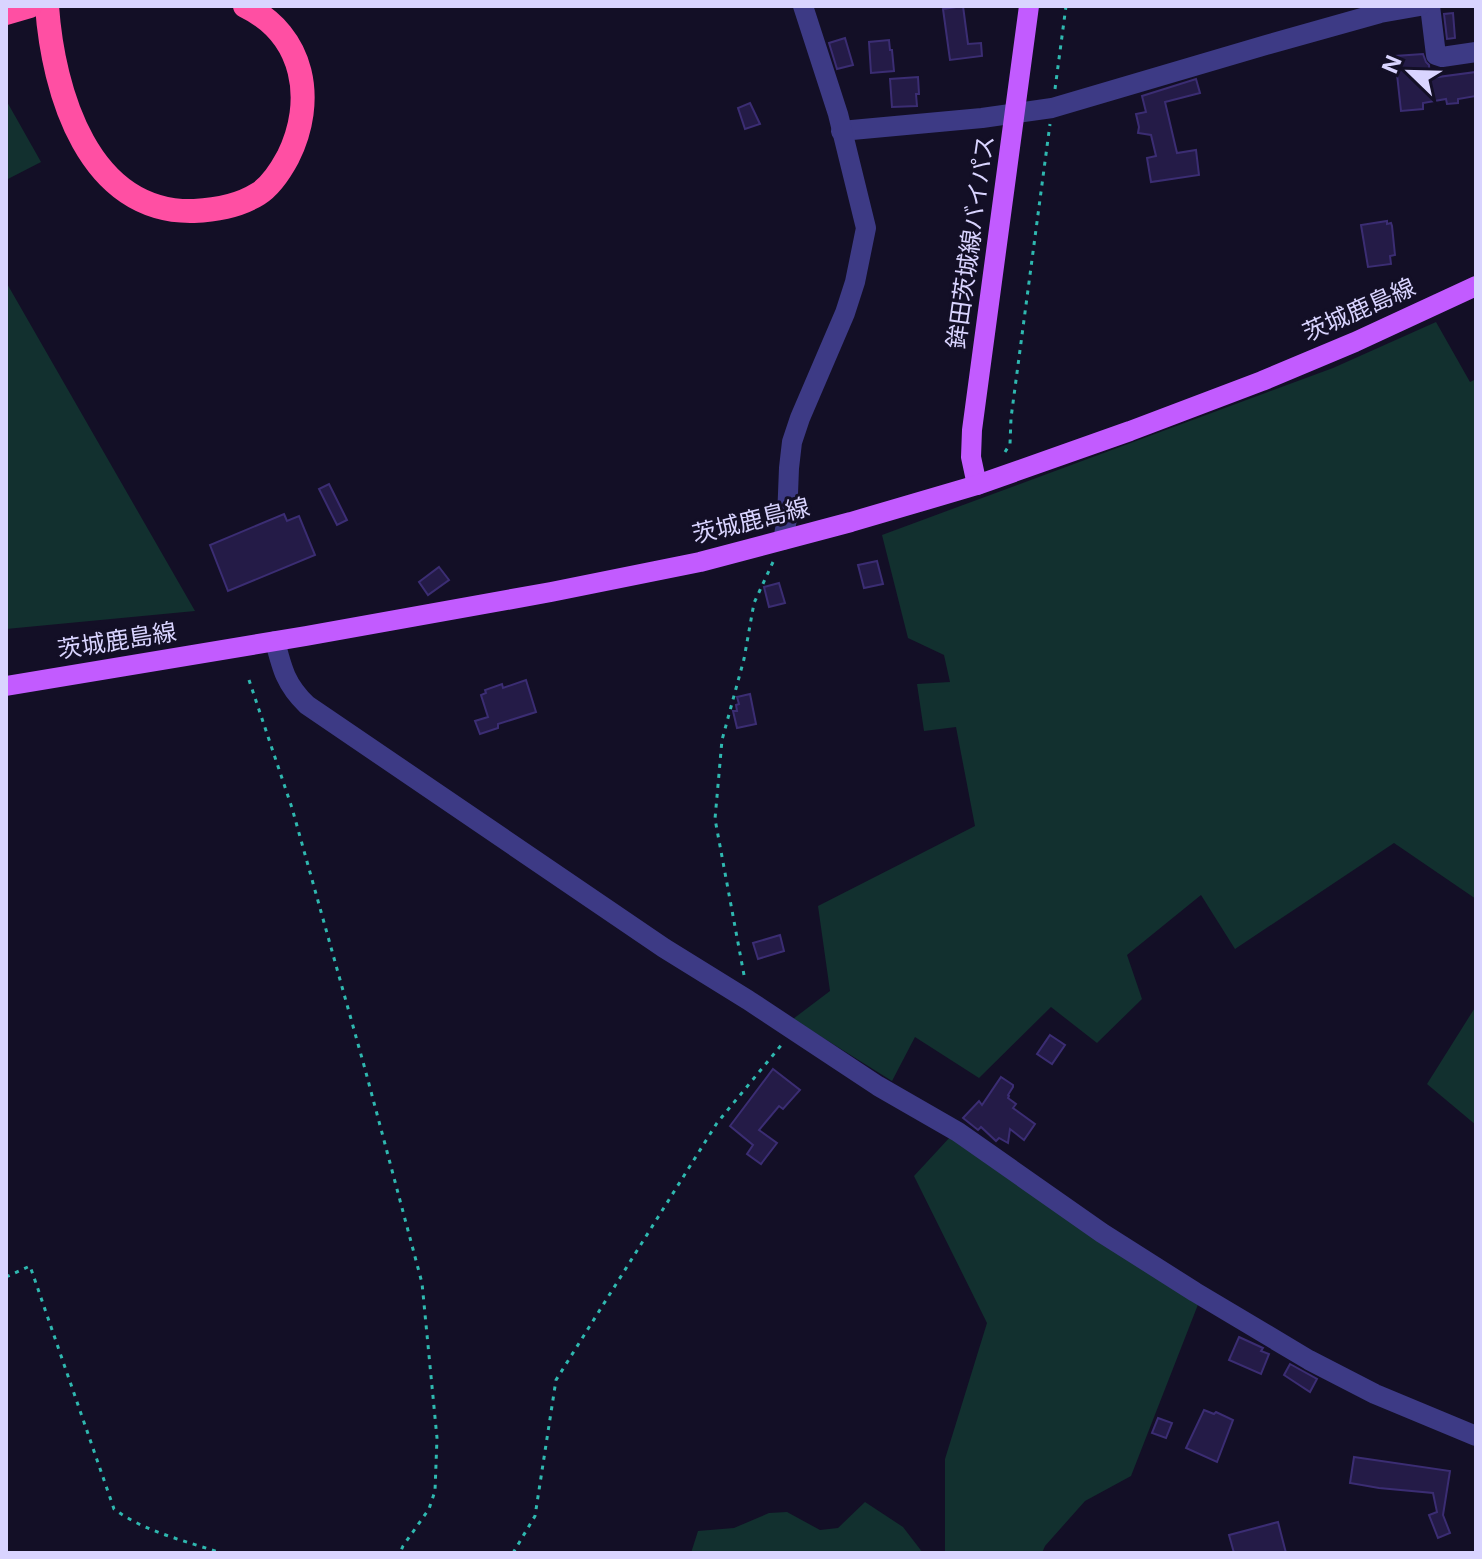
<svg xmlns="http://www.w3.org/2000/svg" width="1482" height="1559" font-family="Inter,'Noto Sans JP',sans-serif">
<rect width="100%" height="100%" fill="#130f26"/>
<g fill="#12302f">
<polygon points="6,100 41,162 6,180"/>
<polygon points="6,282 195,611 6,629"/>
<polygon points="1436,322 1470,382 1476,379 1476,899 1394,843 1235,949 1201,895 1127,955 1142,999 1097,1043 1051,1007 979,1078 915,1037 892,1081 793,1019 830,991 818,906 975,826 956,727 924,731 917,684 950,682 944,655 908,638 882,535 1333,368"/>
<polygon points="1476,1006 1476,1125 1427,1084"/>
<polygon points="951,1136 1199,1302 1131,1476 1085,1501 1045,1546 1042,1553 937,1553 945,1551 945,1459 987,1323 914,1176"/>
<polygon points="865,1502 903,1527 923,1553 691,1553 698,1531 734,1528 769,1513 787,1512 820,1530 838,1528"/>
</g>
<g fill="#241b47" stroke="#3b2d73" stroke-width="2">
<polygon points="963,6 968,44 981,43 982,56 950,60 943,9"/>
<polygon points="1453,13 1455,38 1447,39 1444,14"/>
<polygon points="845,38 853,65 837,69 829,43"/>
<polygon points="889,40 890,50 892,50 894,71 871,73 869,42"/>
<polygon points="1423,54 1426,62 1429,65 1430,78 1476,72 1476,96 1458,99 1458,103 1447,104 1446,99 1423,103 1423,109 1401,111 1395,56"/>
<polygon points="918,77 919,94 916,94 917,106 892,107 890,79"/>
<polygon points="1196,79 1200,93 1165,102 1177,153 1196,150 1199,175 1151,182 1147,158 1156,156 1151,135 1138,133 1139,127 1136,114 1146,112 1142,96"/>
<polygon points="750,103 760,124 745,129 738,108"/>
<polygon points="1387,221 1387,224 1391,223 1392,226 1395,255 1390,256 1391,264 1368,267 1361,225"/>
<polygon points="329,484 347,520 337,525 319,489"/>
<polygon points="284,514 287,521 299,516 315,555 228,591 210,545"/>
<polygon points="877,561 883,584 864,588 858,565"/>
<polygon points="439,567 449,580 428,595 419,582"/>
<polygon points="779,583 785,603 769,607 764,587"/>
<polygon points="526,680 536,712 498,724 498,728 480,734 475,721 488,717 481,695 486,693 485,690 502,684 503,688"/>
<polygon points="750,694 756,724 737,728 733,711 737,711 736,705 739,704 737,697"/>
<polygon points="780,935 784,951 758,959 753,943"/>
<polygon points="1050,1035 1065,1045 1052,1064 1037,1054"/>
<polygon points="773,1069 800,1090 783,1109 779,1106 759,1130 777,1143 761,1164 747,1154 753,1145 730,1126"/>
<polygon points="1001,1077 1013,1085 1013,1087 1008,1095 1009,1096 1008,1098 1016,1104 1013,1108 1035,1124 1024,1140 1010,1129 1008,1143 999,1138 996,1141 981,1127 978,1130 963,1118 979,1101 982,1105"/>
<polygon points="1239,1337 1263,1348 1261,1351 1269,1354 1261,1374 1229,1360"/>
<polygon points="1290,1364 1317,1379 1310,1392 1284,1375"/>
<polygon points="1204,1410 1214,1414 1216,1412 1233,1420 1217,1462 1186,1448"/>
<polygon points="1158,1418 1172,1423 1166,1438 1152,1433"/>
<polygon points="1354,1457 1450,1471 1443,1515 1450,1533 1438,1538 1429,1515 1437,1512 1433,1493 1379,1488 1350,1483"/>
<polygon points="1278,1522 1286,1553 1234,1553 1229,1535"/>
</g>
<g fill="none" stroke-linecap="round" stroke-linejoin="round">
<g stroke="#2fb8b0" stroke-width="3" stroke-dasharray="4 6" stroke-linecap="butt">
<polyline points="1055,89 1066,6"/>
<polyline points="1005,452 1010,444 1011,418 1050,124"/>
<polyline points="249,680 292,808 365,1069 422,1283 437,1438 435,1491 429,1509 403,1546 400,1553"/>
<polyline points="744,975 715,819 722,740 744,659 754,603 773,562"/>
<path d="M6,1277L30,1266L114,1509C145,1532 186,1541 221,1553"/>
<polyline points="513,1553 535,1516 556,1380 717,1123 783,1043"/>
</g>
<g stroke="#3d3a85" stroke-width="20">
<polyline points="1430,6 1436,55 1442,57 1476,52"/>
<polyline points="841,131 982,118 1052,108 1266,45 1380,13 1420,6"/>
<polyline points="783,540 787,519 789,468 792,442 800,418 845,313 855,282 866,228 838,114 803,6"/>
<path d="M275,641C282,669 286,685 307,705L664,948L748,1000L878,1086L958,1132L1102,1233L1195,1292L1309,1360L1375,1394L1476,1436"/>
</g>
<g stroke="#c25bff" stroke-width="20">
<polyline points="977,485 971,457 972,430 1029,6"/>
<polyline points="6,686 306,636 551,592 700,562 851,522 977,485 1130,431 1262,381 1355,342 1476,286"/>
</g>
<g stroke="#ff4fa3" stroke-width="24">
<path d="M47,6C53,91 88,214 194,211C216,210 239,206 258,194C271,186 281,170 288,157C316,101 305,35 245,6"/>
<polyline points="6,13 30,6"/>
</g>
</g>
<g text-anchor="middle" stroke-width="6" stroke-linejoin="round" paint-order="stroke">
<g font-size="24" fill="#d9d4ff" stroke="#130f26">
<text transform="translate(971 242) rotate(-82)" y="8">鉾田茨城線バイパス</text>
<text transform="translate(1359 310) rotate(-24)" y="8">茨城鹿島線</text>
<text transform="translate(751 521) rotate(-14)" y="8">茨城鹿島線</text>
<text transform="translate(117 641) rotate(-9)" y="8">茨城鹿島線</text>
</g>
</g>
<rect width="1482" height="1559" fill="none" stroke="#d9d4ff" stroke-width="16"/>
<g transform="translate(1410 72) rotate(293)" stroke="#130f26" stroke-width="6" paint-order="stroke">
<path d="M0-6L14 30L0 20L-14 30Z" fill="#d9d4ff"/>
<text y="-12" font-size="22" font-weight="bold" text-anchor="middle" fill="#d9d4ff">N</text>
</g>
</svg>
